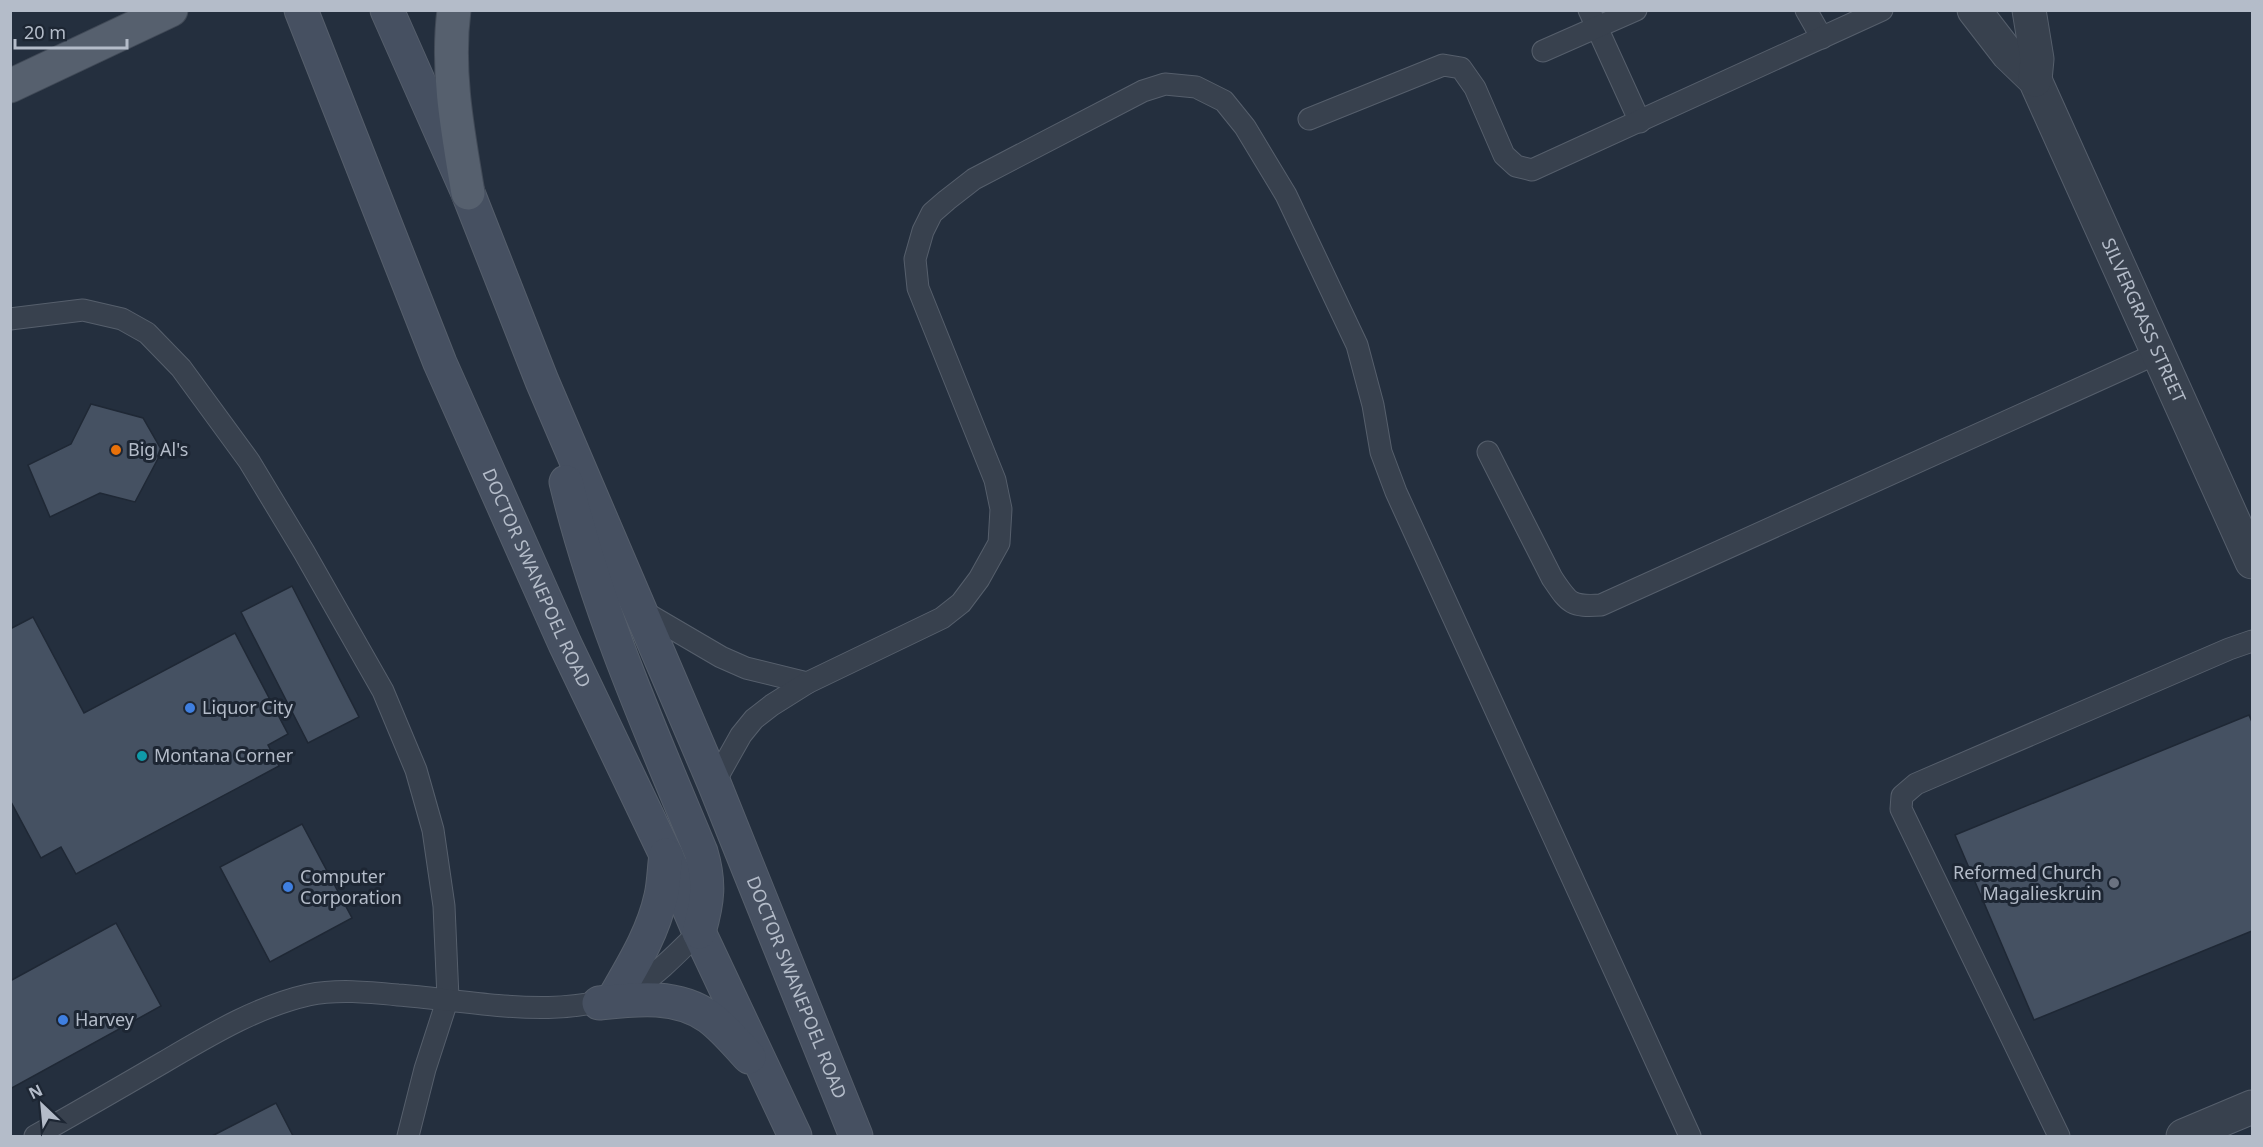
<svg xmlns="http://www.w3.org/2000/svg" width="2263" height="1147" font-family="'Noto Sans',sans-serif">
<rect width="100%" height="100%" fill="#242f3e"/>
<g fill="#455162" stroke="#1f2835" stroke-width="1.5">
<polygon points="91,404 143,418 162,451 135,502 100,493 50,517 28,465 71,444"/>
<polygon points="292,586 359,717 308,743 241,612"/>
<polygon points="33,617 84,713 235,633 288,734 268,745 279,766 76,874 61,847 41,858 10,800 10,629"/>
<polygon points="2249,715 2252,722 2252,931 2034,1020 1955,835"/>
<polygon points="302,824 352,918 270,962 220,867"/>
<polygon points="116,923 161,1006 10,1089 10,981"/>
<polygon points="276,1103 293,1136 212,1136"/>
</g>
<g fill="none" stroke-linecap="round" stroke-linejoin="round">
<g stroke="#565f6c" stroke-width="23">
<g id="lane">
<polyline points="1589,10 1640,122"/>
<polyline points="1806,10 1822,38"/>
<polyline points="1543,51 1636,10"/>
<polyline points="1309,119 1443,65 1461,68 1475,88 1504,155 1516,166 1532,170 1882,10"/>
<polyline points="10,319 83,310 122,319 147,333 181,368 249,461 304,552 383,691 416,770 433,830 444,906 448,998 425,1069 408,1136"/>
<path d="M1488,452L1552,578C1569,603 1570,607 1601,605L2158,353"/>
<polyline points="639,609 721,657 746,668 807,683"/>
<polyline points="714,783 741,735 754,719 772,705 807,683 942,618 961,603 979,579 999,543 1001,509 995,480 918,288 915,259 923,231 932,213 947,200 974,179 1143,91 1165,84 1196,87 1224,101 1245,127 1286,195 1357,345 1373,405 1381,452 1396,492 1690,1136"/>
<path d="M35,1136C78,1112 121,1087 164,1062C210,1035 256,1007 308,995C337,989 368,992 398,995C470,1000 574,1025 638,986C661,971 680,950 699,932"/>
<polyline points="2059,1136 1901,809 1902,796 1916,784 2229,649 2252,641"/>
</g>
</g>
<g stroke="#565f6c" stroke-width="35">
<g id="street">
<path id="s1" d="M1974,10L2008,54L2035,80L2252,562"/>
<polyline points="2029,10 2037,59 2035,80"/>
<polyline points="2183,1136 2252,1107"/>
</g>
</g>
<g stroke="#565f6c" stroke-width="35">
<g id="secondary">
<path id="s2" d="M301,10L440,363L565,644L666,855L699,932L795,1136"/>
<path id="s3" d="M387,10L468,193L542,381L714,783L856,1136"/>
<path d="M566,482C597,610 650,730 701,852C710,882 708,901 699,932"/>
<path d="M614,998C633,965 653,933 661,896C664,883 664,868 666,855"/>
<path d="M599,1003C636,999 677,994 709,1017C724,1028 737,1044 749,1057"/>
</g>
</g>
<g stroke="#414a57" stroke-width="35">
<g id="primary">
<path d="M454,10C446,72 458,133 468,193"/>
<polyline points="10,86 171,10"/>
</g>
</g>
<use href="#lane" stroke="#38414e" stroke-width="21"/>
<use href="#street" stroke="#38414e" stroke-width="33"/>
<use href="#secondary" stroke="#465061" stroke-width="33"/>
<use href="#primary" stroke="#56606e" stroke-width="33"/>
</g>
<circle fill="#e8710a" stroke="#1d2633" stroke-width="2" cx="116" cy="450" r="6"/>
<g fill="#3f7fe0" stroke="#1d2633" stroke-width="2">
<circle cx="190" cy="708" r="6"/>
<circle cx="288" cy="887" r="6"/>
<circle cx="63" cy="1020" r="6"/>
</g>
<circle fill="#0f9aa8" stroke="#1d2633" stroke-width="2" cx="142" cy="756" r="6"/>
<circle fill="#6b7280" stroke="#1d2633" stroke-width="2" cx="2114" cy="883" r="6"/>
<g text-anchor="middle" stroke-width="6" stroke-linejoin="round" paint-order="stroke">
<g font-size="18" fill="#b4bcc9" stroke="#1d2633">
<text dy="6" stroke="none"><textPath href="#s1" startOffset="357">SILVERGRASS STREET</textPath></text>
<text dy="6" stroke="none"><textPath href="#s2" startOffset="615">DOCTOR SWANEPOEL ROAD</textPath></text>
<text dy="6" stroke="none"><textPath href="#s3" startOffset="1060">DOCTOR SWANEPOEL ROAD</textPath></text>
</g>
<g font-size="18" fill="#b4bcc9" stroke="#1d2633" text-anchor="start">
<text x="128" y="456">Big Al's</text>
<text x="202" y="714">Liquor City</text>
<text x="154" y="762">Montana Corner</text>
<text x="2102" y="879" text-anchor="end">Reformed Church<tspan x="2102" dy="21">Magalieskruin</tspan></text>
<text x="300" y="883">Computer<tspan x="300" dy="21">Corporation</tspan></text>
<text x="75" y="1026">Harvey</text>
</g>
</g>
<rect width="2263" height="1147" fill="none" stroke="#b4bcc9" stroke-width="24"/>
<g transform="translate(42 1105) rotate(334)" stroke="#1d2633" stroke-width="4.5" paint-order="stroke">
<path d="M0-4.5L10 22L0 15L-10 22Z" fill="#b4bcc9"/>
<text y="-9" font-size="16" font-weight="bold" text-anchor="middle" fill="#b4bcc9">N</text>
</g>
<path d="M15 39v9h112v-9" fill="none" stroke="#b4bcc9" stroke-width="3"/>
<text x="24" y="39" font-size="18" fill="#b4bcc9" stroke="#1d2633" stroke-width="4.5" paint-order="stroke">20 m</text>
</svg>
